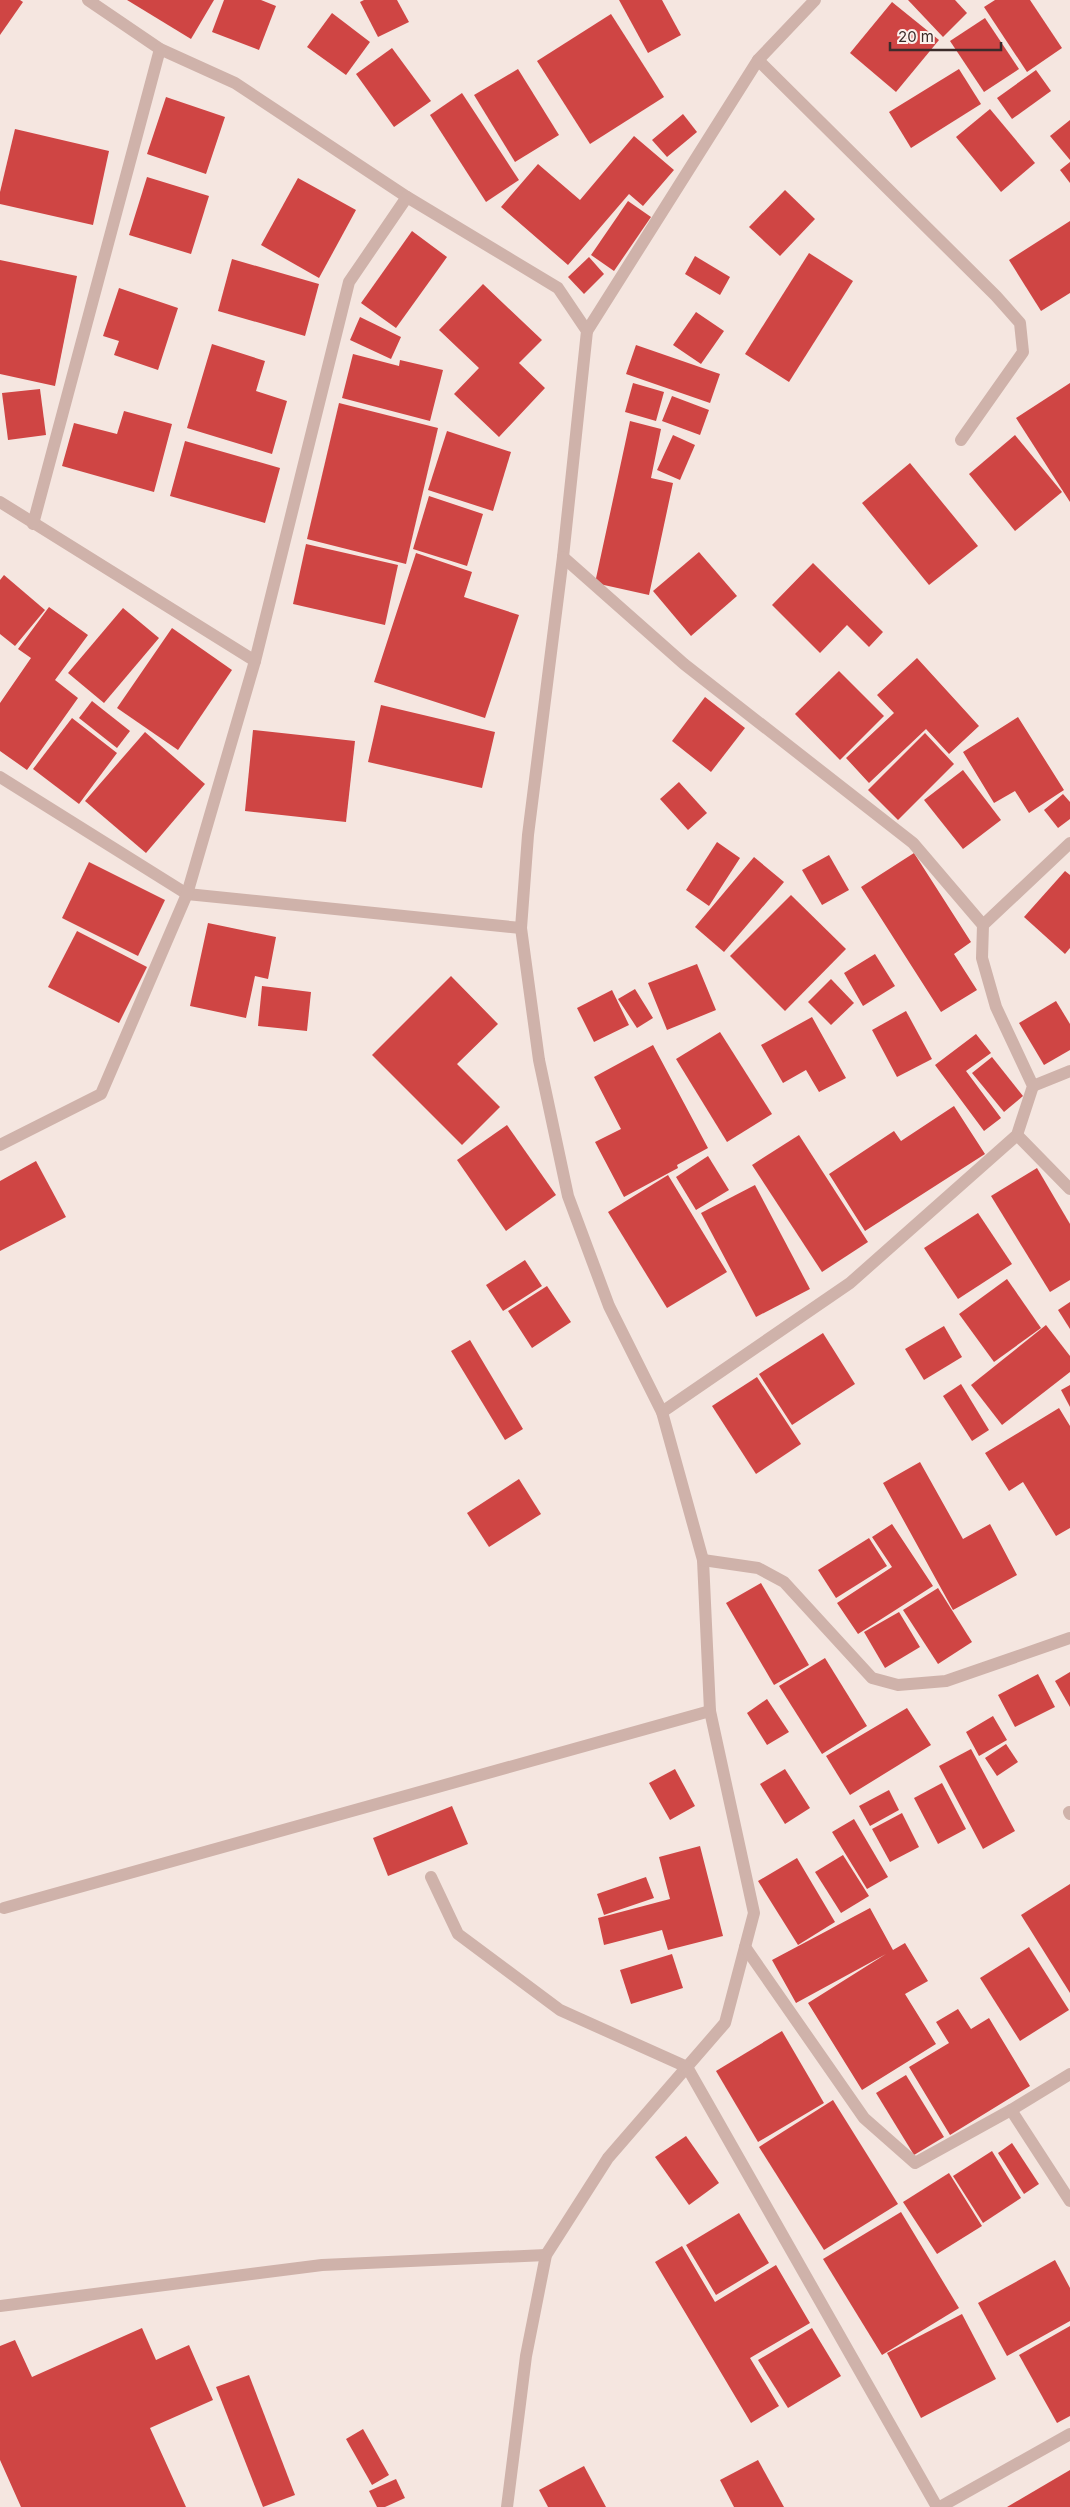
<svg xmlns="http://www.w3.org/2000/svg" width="1070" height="2507" font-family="Inter,sans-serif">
<rect width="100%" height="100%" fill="#f5e6e0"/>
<g fill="#cf4544">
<polygon points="0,0 20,0 23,2 0,35"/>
<polygon points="127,0 214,0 191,39"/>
<polygon points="224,0 261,0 276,6 259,50 212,32"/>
<polygon points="364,0 397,0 409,22 378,37 360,2"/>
<polygon points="619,0 662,0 681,35 648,53"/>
<polygon points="908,0 955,0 967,13 943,37"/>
<polygon points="995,0 1030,0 1062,48 1027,72 984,7"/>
<polygon points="892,2 939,40 896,92 850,53"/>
<polygon points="332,13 370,42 346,75 307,47"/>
<polygon points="611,14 664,97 590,144 537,61"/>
<polygon points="985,18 1019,69 984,92 950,41"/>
<polygon points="392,48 431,101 394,127 356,74"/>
<polygon points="518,69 559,135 515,162 474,95"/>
<polygon points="959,69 981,104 911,148 889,112"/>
<polygon points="1036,70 1051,91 1012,119 997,98"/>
<polygon points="462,93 519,180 486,202 430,115"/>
<polygon points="166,97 225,117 206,174 147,154"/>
<polygon points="990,109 1035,163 1001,192 956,137"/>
<polygon points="683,114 697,132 667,157 652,140"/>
<polygon points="1070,120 1070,160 1050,136"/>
<polygon points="15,129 109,151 93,225 0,204 0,192"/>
<polygon points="634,136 674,170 643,206 629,194 568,265 501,207 538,164 580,200"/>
<polygon points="1070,162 1070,183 1060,170"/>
<polygon points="147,177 209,196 191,254 129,235"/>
<polygon points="298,178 356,210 319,278 261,245"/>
<polygon points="785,190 815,219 780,256 749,227"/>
<polygon points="628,201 651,217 614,271 591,255"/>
<polygon points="1070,221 1070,293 1041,311 1009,260"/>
<polygon points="412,231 447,257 396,328 361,303"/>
<polygon points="809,253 853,281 789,382 745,354"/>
<polygon points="695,256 730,277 720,295 685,274"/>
<polygon points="589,257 604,274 584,294 568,277"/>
<polygon points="232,259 319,284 305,336 218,311"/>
<polygon points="0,260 77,276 55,386 0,374"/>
<polygon points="483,284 542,340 519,363 545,388 499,437 454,394 479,368 439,330"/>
<polygon points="119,288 178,308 158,370 114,355 119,341 103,336"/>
<polygon points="696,312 724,331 701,364 673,345"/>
<polygon points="360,317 401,337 391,359 350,340"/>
<polygon points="212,344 265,361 256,391 287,401 272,454 187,428"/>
<polygon points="636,345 720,374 710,403 626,374"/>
<polygon points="353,354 399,366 400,360 443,370 430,421 342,398"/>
<polygon points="633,383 664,392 656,421 625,412"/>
<polygon points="1070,383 1070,502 1016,418"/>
<polygon points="40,389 46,435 8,440 2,393"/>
<polygon points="672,396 709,410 700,435 662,421"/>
<polygon points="339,403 438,428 406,564 307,539"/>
<polygon points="124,411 172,424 154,492 62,466 74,423 117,434"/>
<polygon points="630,421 661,429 651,478 673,483 649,595 595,583"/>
<polygon points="447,431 511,452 493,511 428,490"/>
<polygon points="673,435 695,445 680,480 657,470"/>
<polygon points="1015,435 1062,492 1015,531 969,474"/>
<polygon points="185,441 280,468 265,523 170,496"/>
<polygon points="910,463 978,546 929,585 862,503"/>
<polygon points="429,496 483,514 467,566 413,549"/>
<polygon points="306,544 398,565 385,625 293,604"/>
<polygon points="699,552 737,596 691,636 653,591"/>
<polygon points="416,553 472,572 464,597 519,615 485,718 374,682"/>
<polygon points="813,563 883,632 869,647 847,625 820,653 772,605"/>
<polygon points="4,575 45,610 15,646 0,634 0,580"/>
<polygon points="49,607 88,635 55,680 78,698 27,770 0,751 0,703 31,658 18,649"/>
<polygon points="123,608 159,638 104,703 68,673"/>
<polygon points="172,628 232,670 178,750 117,708"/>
<polygon points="917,658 979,726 949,754 926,729 869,783 846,758 894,713 877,695"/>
<polygon points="839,671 884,716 840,760 795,714"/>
<polygon points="705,697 745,728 711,772 672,741"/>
<polygon points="92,701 130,731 117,748 79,718"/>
<polygon points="381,705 495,732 482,788 368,762"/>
<polygon points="1018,717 1064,790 1029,813 1015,791 994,803 963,752"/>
<polygon points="72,718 117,753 79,804 33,769"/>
<polygon points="253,730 355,741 346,822 245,811"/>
<polygon points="145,732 205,784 146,853 85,801"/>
<polygon points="925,733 954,764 898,820 868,790"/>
<polygon points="963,770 1001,820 963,849 924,800"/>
<polygon points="679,782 707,813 688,830 660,799"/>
<polygon points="1063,794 1070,802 1070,819 1058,828 1044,810"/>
<polygon points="717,842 740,858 709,906 686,890"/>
<polygon points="914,853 971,942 954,954 977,990 941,1012 861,887"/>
<polygon points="829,855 849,890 822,905 802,870"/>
<polygon points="754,857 784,882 724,952 695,927"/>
<polygon points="89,862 165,900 138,956 62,918"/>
<polygon points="1065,871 1070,875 1070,948 1065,954 1024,917"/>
<polygon points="791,895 846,949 785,1011 730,956"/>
<polygon points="208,923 276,937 268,979 255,976 246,1018 190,1006"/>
<polygon points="77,931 147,967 119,1023 48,987"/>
<polygon points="875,954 895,986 863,1006 844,973"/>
<polygon points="697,964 716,1010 667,1030 648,983"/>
<polygon points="451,976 498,1024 457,1064 500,1107 462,1145 372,1055"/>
<polygon points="831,979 854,1003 831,1025 808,1002"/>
<polygon points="262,986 311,992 307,1031 258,1026"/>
<polygon points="635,989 653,1018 637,1028 618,999"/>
<polygon points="612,990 629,1025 594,1042 577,1008"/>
<polygon points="1056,1001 1070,1024 1070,1050 1044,1065 1019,1023"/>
<polygon points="906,1011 932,1059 897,1077 872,1030"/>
<polygon points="812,1017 846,1078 819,1092 806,1070 783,1083 761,1045"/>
<polygon points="720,1032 772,1114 727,1142 676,1059"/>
<polygon points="976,1034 991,1053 966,1071 1001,1118 984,1131 935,1065"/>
<polygon points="653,1045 708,1148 677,1165 678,1168 624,1197 595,1142 621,1129 594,1077"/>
<polygon points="992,1057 1023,1096 1004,1112 972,1073"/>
<polygon points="954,1106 985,1154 865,1231 829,1174 894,1131 901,1141"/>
<polygon points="507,1125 556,1195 506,1231 457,1160"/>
<polygon points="799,1135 868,1242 822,1272 752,1165"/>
<polygon points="708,1156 729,1190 696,1210 676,1177"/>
<polygon points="36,1161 66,1217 0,1251 0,1181"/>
<polygon points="1037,1168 1070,1224 1070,1280 1050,1292 991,1196"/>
<polygon points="668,1175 727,1272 667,1308 608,1212"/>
<polygon points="755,1185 810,1289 756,1317 701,1213"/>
<polygon points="978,1213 1012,1264 958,1299 924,1248"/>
<polygon points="525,1260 542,1286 503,1311 486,1285"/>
<polygon points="1007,1279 1041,1328 994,1362 959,1314"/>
<polygon points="547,1286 571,1322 532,1348 508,1311"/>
<polygon points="1070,1302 1070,1329 1058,1310"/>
<polygon points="1046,1325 1070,1356 1070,1372 1002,1425 971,1385"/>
<polygon points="944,1326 962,1357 924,1380 905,1349"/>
<polygon points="823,1333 855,1384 792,1425 759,1374"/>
<polygon points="470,1340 523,1429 505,1440 451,1351"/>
<polygon points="757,1377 801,1444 756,1474 712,1406"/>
<polygon points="961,1384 989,1430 972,1441 943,1396"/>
<polygon points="1070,1385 1070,1407 1061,1390"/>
<polygon points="1059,1408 1070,1426 1070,1528 1056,1536 1023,1482 1009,1491 985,1453"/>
<polygon points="920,1462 963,1539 990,1524 1017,1575 953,1610 883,1483"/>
<polygon points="519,1479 541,1514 489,1547 467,1513"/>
<polygon points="892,1524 933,1586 858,1634 837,1603 892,1567 872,1537"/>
<polygon points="869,1538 887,1566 836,1598 818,1570"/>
<polygon points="761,1583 809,1665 774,1685 726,1603"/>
<polygon points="938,1588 972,1642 938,1664 903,1610"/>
<polygon points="899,1612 920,1647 885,1668 864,1632"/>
<polygon points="825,1658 867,1726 822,1754 779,1686"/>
<polygon points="1070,1672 1070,1707 1055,1681"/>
<polygon points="1038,1674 1055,1707 1015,1727 998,1695"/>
<polygon points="767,1699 789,1732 767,1745 747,1713"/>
<polygon points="907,1708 931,1745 850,1795 826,1756"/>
<polygon points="993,1716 1007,1740 979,1756 966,1732"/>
<polygon points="1006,1744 1018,1762 997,1776 985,1758"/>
<polygon points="971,1749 1015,1831 983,1849 939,1766"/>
<polygon points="675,1769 695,1806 670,1820 649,1783"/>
<polygon points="785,1769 810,1808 785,1824 760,1784"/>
<polygon points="942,1783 966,1829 938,1844 914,1798"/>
<polygon points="889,1790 899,1810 870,1826 859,1806"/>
<polygon points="452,1806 468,1844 388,1876 373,1838"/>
<polygon points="902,1813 919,1847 890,1862 872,1829"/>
<polygon points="854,1819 888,1877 867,1889 832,1832"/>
<polygon points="700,1846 723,1936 668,1950 662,1930 604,1945 598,1918 670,1899 659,1857"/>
<polygon points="843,1855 869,1896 841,1913 815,1872"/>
<polygon points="797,1858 835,1922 798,1945 758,1881"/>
<polygon points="646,1877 654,1898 604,1915 597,1894"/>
<polygon points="1070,1884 1070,1993 1021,1915"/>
<polygon points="870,1908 893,1950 905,1943 928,1981 905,1994 936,2044 862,2090 808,2003 886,1954 796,2003 772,1960"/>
<polygon points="1029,1947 1069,2010 1020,2041 980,1978"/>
<polygon points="672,1954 683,1988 631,2004 620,1970"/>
<polygon points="958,2009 971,2029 989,2018 1030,2086 950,2135 909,2067 949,2043 936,2022"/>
<polygon points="782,2031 824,2103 758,2142 716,2071"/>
<polygon points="906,2075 944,2137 914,2155 876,2093"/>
<polygon points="833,2100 898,2204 824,2250 759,2147"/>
<polygon points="686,2136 719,2183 689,2205 655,2157"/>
<polygon points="1012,2143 1039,2184 1024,2194 998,2153"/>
<polygon points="992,2151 1021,2198 983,2223 953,2176"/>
<polygon points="949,2173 982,2226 937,2254 903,2202"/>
<polygon points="901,2212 959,2308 882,2355 823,2259"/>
<polygon points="739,2213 769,2263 716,2295 686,2245"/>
<polygon points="682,2246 715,2302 776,2265 810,2323 750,2358 779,2406 751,2423 655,2262"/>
<polygon points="1055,2260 1070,2288 1070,2321 1007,2356 978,2303"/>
<polygon points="962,2314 996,2379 921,2418 887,2353"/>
<polygon points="1070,2326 1070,2416 1057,2423 1019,2355"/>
<polygon points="142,2328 156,2360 189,2345 213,2400 150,2428 186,2507 21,2507 0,2460 0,2346 15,2340 32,2377"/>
<polygon points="812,2328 841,2376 788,2408 758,2360"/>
<polygon points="249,2375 295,2495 263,2507 216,2387"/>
<polygon points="363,2429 389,2475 372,2485 346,2439"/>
<polygon points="758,2460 784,2507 734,2507 720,2480"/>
<polygon points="584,2466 606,2507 548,2507 539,2490"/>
<polygon points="1070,2470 1070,2507 1007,2507"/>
<polygon points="396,2479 405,2498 385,2507 377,2507 369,2491"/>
</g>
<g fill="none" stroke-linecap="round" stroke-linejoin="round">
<g stroke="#cfb2aa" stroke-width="12">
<polyline points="88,0 160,49 235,83 407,197 558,288 587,331 563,557 528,835 521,928 539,1060 568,1196 609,1306 662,1412 703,1560 710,1711 754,1913 725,2023 608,2158 546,2255 526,2356 507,2507"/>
<polyline points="758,60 996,296 1020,323 1023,352 961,440"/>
<polyline points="587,331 758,60 815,0"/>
<polyline points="0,502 255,661"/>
<polyline points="33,524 160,49"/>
<polyline points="563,557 684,664 913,843 983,925 982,958 996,1007 1033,1086 1017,1135 850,1283 662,1412"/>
<polyline points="0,777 187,894 521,928"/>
<polyline points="983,925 1070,843"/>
<polyline points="1033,1086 1070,1071"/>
<polyline points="1017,1135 1070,1189"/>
<polyline points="0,1145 101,1094 187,894 255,661 349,282 407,197"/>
<polyline points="703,1560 758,1568 784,1582 872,1678 898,1685 946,1681 1070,1638"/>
<polyline points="1069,1812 1070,1814"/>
<polyline points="431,1877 458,1934 560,2010 687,2067 937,2507"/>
<polyline points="4,1908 710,1711"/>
<polyline points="745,1947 864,2118 915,2163 1011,2110 1070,2074"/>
<polyline points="1011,2110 1070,2201"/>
<polyline points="0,2306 322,2265 546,2255"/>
<polyline points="940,2507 1070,2434"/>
</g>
</g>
<path d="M890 42v8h111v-8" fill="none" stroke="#3c2b2a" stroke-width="2.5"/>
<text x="898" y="42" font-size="15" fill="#3c2b2a" stroke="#fcf1ed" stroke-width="4" paint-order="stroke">20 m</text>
</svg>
